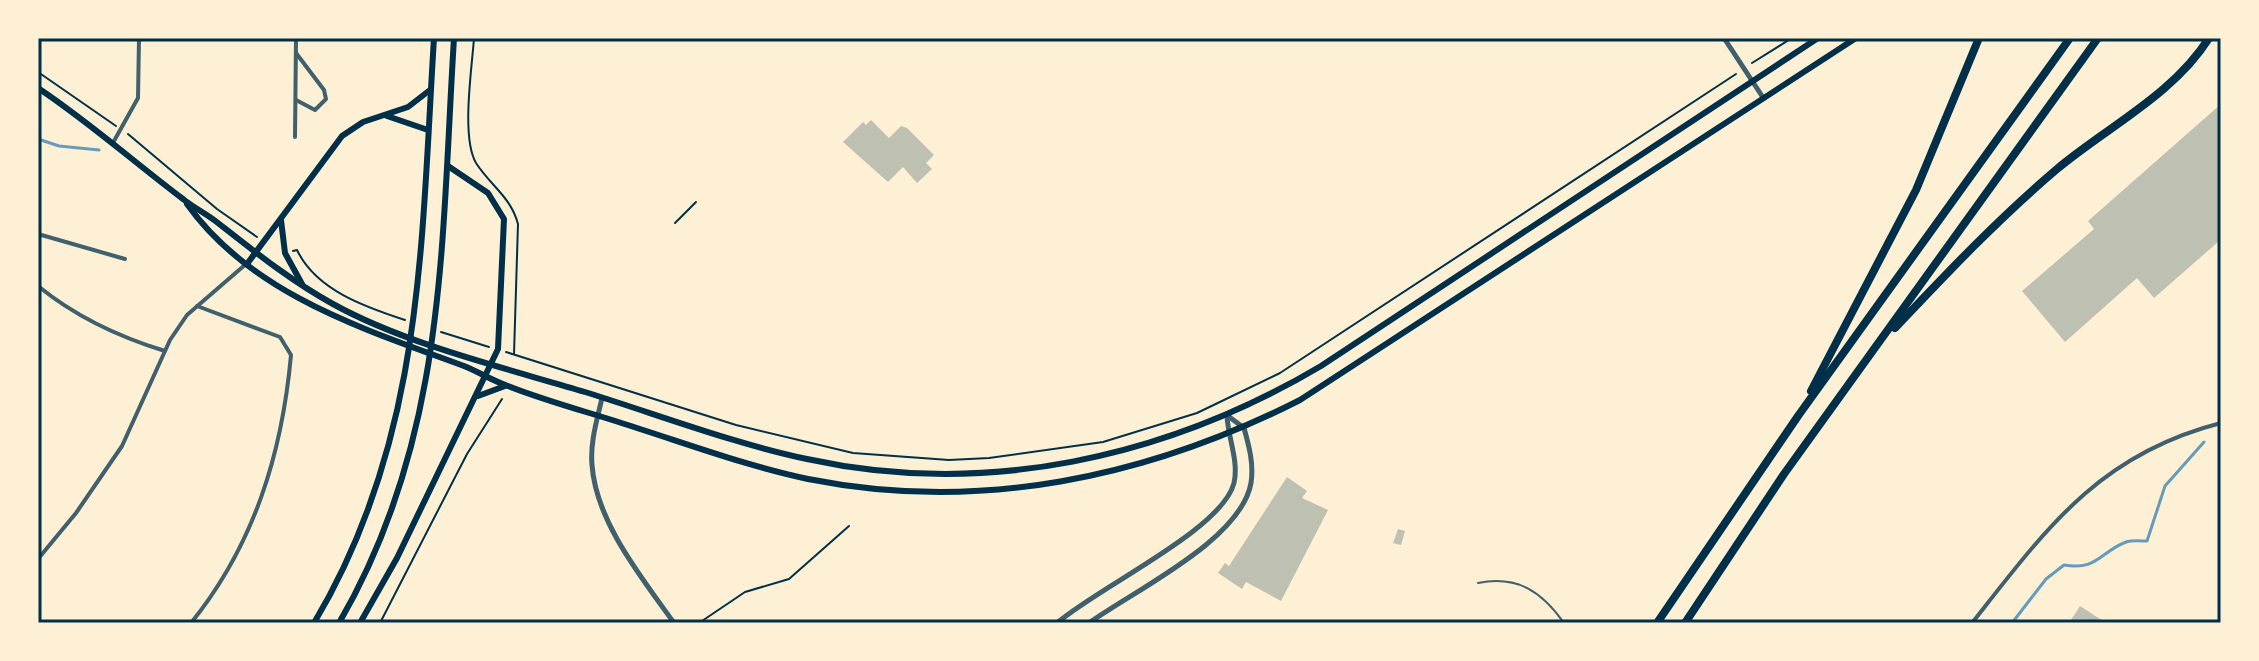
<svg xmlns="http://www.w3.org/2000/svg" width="2259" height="661" font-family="Rubik,sans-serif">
<rect width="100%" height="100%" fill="#fdf0d5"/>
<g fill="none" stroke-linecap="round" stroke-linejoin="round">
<g stroke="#669bbc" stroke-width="3">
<polyline points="38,139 59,146 99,150"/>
<path d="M2012,623L2046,579L2064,565C2097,571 2100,552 2126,542C2132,540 2141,541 2147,541L2165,486L2204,442"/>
</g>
</g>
<g fill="#bec0b2">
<polygon points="2221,104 2221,245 2218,242 2154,298 2137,278 2065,342 2022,291 2094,229 2088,221"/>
<polygon points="871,120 889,138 901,126 907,128 934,155 926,163 932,169 917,183 903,167 888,182 843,142 863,122 866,125"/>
<polygon points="1287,477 1307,491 1302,498 1328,510 1281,601 1246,582 1242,589 1218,573 1225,563 1229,566"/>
<polygon points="1398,529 1405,531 1401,545 1393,543"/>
<polygon points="2080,606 2106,623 2069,623"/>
</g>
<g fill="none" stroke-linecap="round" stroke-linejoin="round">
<g stroke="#003049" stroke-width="2">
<path d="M474,38C472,68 461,137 476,163C490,185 511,197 518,224L514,354"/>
<polyline points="1752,63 1792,38"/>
<polyline points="38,72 116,126"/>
<polyline points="128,134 217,209 257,237"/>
<polyline points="675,223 696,202"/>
<path d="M293,251L297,250C316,290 365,307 405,320"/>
<polyline points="441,332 489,347"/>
<polyline points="506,352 736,425 853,453 949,460 989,458 1103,442 1197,413 1280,373 1736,74"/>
<polyline points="380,623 467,454 502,399"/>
<polyline points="699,623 745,592 789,579 849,526"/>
</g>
<path stroke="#3f606c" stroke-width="2" d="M1478,583C1518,575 1542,592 1564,623"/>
<g stroke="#3f606c" stroke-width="4">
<polyline points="296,100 315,110 326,99 324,90 296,53"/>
<polyline points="295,137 296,38"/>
<polyline points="114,141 138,98 139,38"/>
<polyline points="38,234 125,259"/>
<path d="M38,286C76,317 119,337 165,351"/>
<polyline points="38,559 76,513 122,446 170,340 187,315 246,264"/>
<path d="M191,623C254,545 282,454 291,355L280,337L197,306"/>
<path d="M1972,623C2046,529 2099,454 2221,423"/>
</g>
<g stroke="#3f606c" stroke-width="5">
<polyline points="1724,38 1762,96"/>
<path d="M602,398C597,420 590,442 592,465C596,522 642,578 674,623"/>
<path d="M1057,623C1098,587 1222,530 1234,483C1239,461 1228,438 1227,416"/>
<path d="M1089,623C1135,590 1241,540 1251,483C1254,464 1249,446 1244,428L1228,416"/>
</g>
<g stroke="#003049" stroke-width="6">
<path d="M38,88C89,122 134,162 183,199C194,208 207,214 218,223C255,252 291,281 333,304C405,344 505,368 585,392C659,415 732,443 807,459C985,498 1166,458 1321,366L1818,38"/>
<polyline points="387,116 428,130"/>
<path d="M187,204C252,295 364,329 464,366C479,372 493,381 508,386C551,403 596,414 640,429C696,447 751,467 808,479C979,513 1146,478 1300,400L1856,38"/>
<polyline points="281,220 285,253 302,284"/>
<polyline points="247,264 342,136 363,122 408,107 430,90"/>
<polyline points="478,396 505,386"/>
<path d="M314,623C424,439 421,244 434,38"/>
<path d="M339,623C447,438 441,245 454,38"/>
<polyline points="360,623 397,558 498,349 504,219 488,193 448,166"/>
</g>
<g stroke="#003049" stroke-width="8">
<path d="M1895,328C1947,273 1999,218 2057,169C2107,127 2173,95 2209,38"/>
<polyline points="1811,391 1916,190 1979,38"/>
<polyline points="1657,623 1798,416 2070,38"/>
<polyline points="1685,623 1784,474 2098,38"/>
</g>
</g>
<rect width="2259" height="661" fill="none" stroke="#fdf0d5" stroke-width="80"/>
<rect x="40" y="40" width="2179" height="581" fill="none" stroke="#003049" stroke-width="3"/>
</svg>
